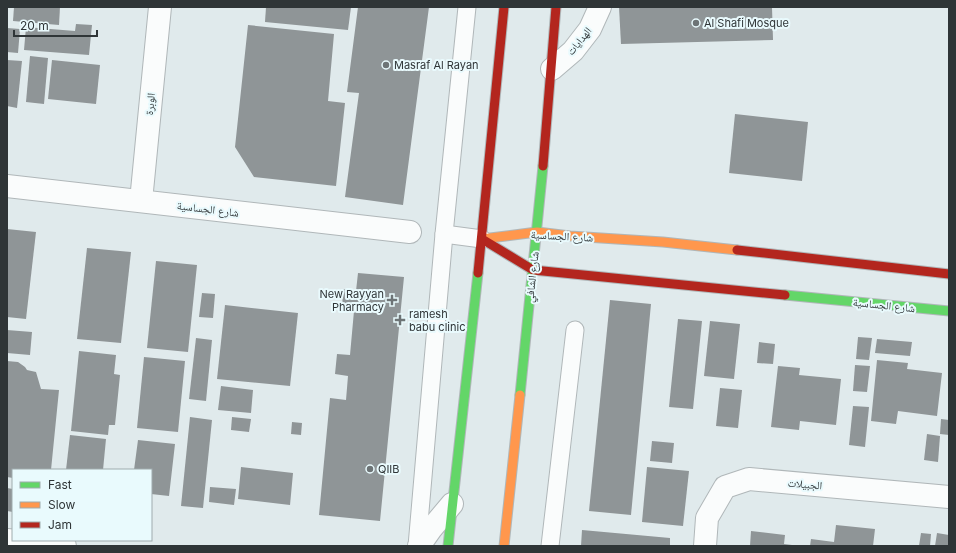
<svg xmlns="http://www.w3.org/2000/svg" width="956" height="553" font-family="Inter,'Noto Naskh Arabic',sans-serif">
<rect width="100%" height="100%" fill="#e0eaec"/>
<g fill="#8f9597">
<polygon points="14,7 60,7 59,25 13,21"/>
<polygon points="266,7 351,7 348,30 265,22"/>
<polygon points="358,7 429,7 403,205 345,197 359,93 347,92"/>
<polygon points="619,7 772,7 773,40 621,44"/>
<polygon points="76,24 92,25 89,55 24,50 26,27 75,31"/>
<polygon points="248,25 334,34 328,101 345,103 336,186 254,177 235,147"/>
<polygon points="7,28 20,29 18,53 7,52"/>
<polygon points="30,56 48,58 44,104 26,102"/>
<polygon points="7,60 22,61 17,108 7,106"/>
<polygon points="52,60 100,65 96,104 48,99"/>
<polygon points="735,114 808,122 802,181 729,173"/>
<polygon points="7,229 36,232 26,319 7,317"/>
<polygon points="87,248 131,252 121,343 77,339"/>
<polygon points="156,261 197,265 188,352 147,348"/>
<polygon points="358,273 404,277 380,521 319,515 330,398 346,400 348,376 335,374 337,354 350,355 354,311 342,310 343,289 356,291"/>
<polygon points="202,293 215,294 213,318 199,317"/>
<polygon points="610,300 651,304 631,515 589,511"/>
<polygon points="225,305 298,313 290,386 217,379"/>
<polygon points="678,319 702,321 693,409 669,407"/>
<polygon points="710,321 740,324 734,379 704,376"/>
<polygon points="7,330 32,332 30,355 7,353"/>
<polygon points="858,337 872,338 869,360 856,359"/>
<polygon points="196,338 212,340 206,401 189,399"/>
<polygon points="877,339 912,342 910,356 875,353"/>
<polygon points="759,342 775,344 773,364 757,363"/>
<polygon points="79,351 116,355 114,374 120,375 115,425 109,425 108,435 71,431"/>
<polygon points="144,357 185,361 178,432 137,428"/>
<polygon points="877,360 908,363 907,369 942,373 937,416 898,411 896,424 871,421"/>
<polygon points="7,361 18,362 25,367 27,370 36,372 41,389 59,390 51,470 13,470 13,478 7,477"/>
<polygon points="855,365 870,366 867,392 853,391"/>
<polygon points="778,366 800,368 799,375 841,379 836,425 800,421 799,430 771,427"/>
<polygon points="221,386 253,390 251,413 218,410"/>
<polygon points="720,388 742,390 738,428 716,426"/>
<polygon points="853,406 869,407 865,447 849,445"/>
<polygon points="190,417 212,420 203,508 181,506"/>
<polygon points="232,417 251,419 249,432 231,430"/>
<polygon points="941,419 949,420 949,435 940,434"/>
<polygon points="292,422 302,423 301,435 291,434"/>
<polygon points="927,434 940,436 938,462 924,460"/>
<polygon points="70,435 106,439 103,470 66,470"/>
<polygon points="138,440 175,444 169,496 151,494 151,470 134,470"/>
<polygon points="652,441 674,443 672,463 650,461"/>
<polygon points="241,467 293,473 290,505 238,499"/>
<polygon points="647,467 689,471 683,526 642,522"/>
<polygon points="210,487 236,489 234,505 209,502"/>
<polygon points="7,488 13,489 13,512 7,511"/>
<polygon points="836,525 875,529 873,546 810,546 811,539 834,542"/>
<polygon points="582,530 670,538 670,546 581,546"/>
<polygon points="751,531 785,535 784,544 792,545 792,546 750,546"/>
<polygon points="921,533 931,534 930,546 919,546"/>
<polygon points="937,533 949,535 949,546 935,546"/>
</g>
<g fill="none" stroke-linecap="round" stroke-linejoin="round">
<g stroke="#b0b7b9" stroke-width="19">
<g id="lane">
<polyline points="444,234 482,239"/>
<polyline points="417,546 444,234 467,7"/>
<polyline points="550,546 575,330"/>
</g>
</g>
<g stroke="#b0b7b9" stroke-width="24">
<g id="street">
<polyline points="552,69 573,51 590,29 600,7"/>
<polyline points="7,186 410,232"/>
<polyline points="141,201 160,7"/>
<polyline points="7,540 65,546"/>
<polyline points="419,546 431,529 452,504"/>
<polyline points="705,546 707,518 725,487 749,479 949,497"/>
</g>
</g>
<g stroke="#b0b7b9" stroke-width="11">
<g id="fast">
<polyline points="785,295 949,311"/>
<polyline points="520,395 543,166"/>
<polyline points="448,546 478,273"/>
</g>
</g>
<g stroke="#b0b7b9" stroke-width="11">
<g id="slow">
<polyline points="482,239 537,232 570,236 663,242 737,250"/>
<polyline points="504,546 520,395"/>
</g>
</g>
<g stroke="#b0b7b9" stroke-width="11">
<g id="jam">
<polyline points="543,166 556,7"/>
<polyline points="482,239 533,270 785,295"/>
<polyline points="737,250 949,274"/>
<polyline points="478,273 504,7"/>
</g>
</g>
<use href="#lane" stroke="#fafcfc" stroke-width="17"/>
<use href="#street" stroke="#fafcfc" stroke-width="22"/>
<use href="#fast" stroke="#63d668" stroke-width="9"/>
<use href="#slow" stroke="#ff974d" stroke-width="9"/>
<use href="#jam" stroke="#b3261e" stroke-width="9"/>
</g>
<g fill="#6d7476" stroke="#e9fafd" stroke-width="1.5">
<circle cx="696" cy="23" r="4"/>
<circle cx="386" cy="65" r="4"/>
<path d="M390 294h4v4h4v4h-4v4h-4v-4h-4v-4h4z"/>
<path d="M398 314h4v4h4v4h-4v4h-4v-4h-4v-4h4z"/>
<circle cx="370" cy="469" r="4"/>
</g>
<g text-anchor="middle" stroke-width="4" stroke-linejoin="round" paint-order="stroke">
<g font-size="11" fill="#2f3537" stroke="#e9fafd" text-anchor="start">
<text x="704" y="27">Al Shafi Mosque</text>
<text x="394" y="69">Masraf Al Rayan</text>
<text x="384" y="298" text-anchor="end">New Rayyan<tspan x="384" dy="13">Pharmacy</tspan></text>
<text x="409" y="318">ramesh<tspan x="409" dy="13">babu clinic</tspan></text>
<text x="378" y="473">QIIB</text>
</g>
<g font-size="11" fill="#2f3537" stroke="#e9fafd">
<text transform="translate(579 41) rotate(-51)" y="4">الهدايات</text>
<text transform="translate(150 104) rotate(-84)" y="4">الوبرة</text>
<text transform="translate(208 209) rotate(7)" y="4">شارع الجساسية</text>
<text transform="translate(562 236) rotate(3)" y="4">شارع الجساسية</text>
<text transform="translate(532 277) rotate(-84)" y="4">شارع الشافي</text>
<text transform="translate(884 305) rotate(6)" y="4">شارع الجساسية</text>
<text transform="translate(805 484) rotate(5)" y="4">الجبيلات</text>
</g>
</g>
<rect width="956" height="553" fill="none" stroke="#2f3537" stroke-width="16"/>
<rect x="12" y="469" width="140" height="72" fill="#e9fafd" stroke="#9fabae"/>
<rect x="20" y="482" width="20" height="6" fill="#63d668" stroke="#9fabae"/>
<text x="48" y="489" font-size="12" fill="#2f3537">Fast</text>
<rect x="20" y="502" width="20" height="6" fill="#ff974d" stroke="#9fabae"/>
<text x="48" y="509" font-size="12" fill="#2f3537">Slow</text>
<rect x="20" y="522" width="20" height="6" fill="#b3261e" stroke="#9fabae"/>
<text x="48" y="529" font-size="12" fill="#2f3537">Jam</text>
<path d="M14 30v6h83v-6" fill="none" stroke="#2f3537" stroke-width="2"/>
<text x="20" y="30" font-size="12" fill="#2f3537" stroke="#e9fafd" stroke-width="3" paint-order="stroke">20 m</text>
</svg>
